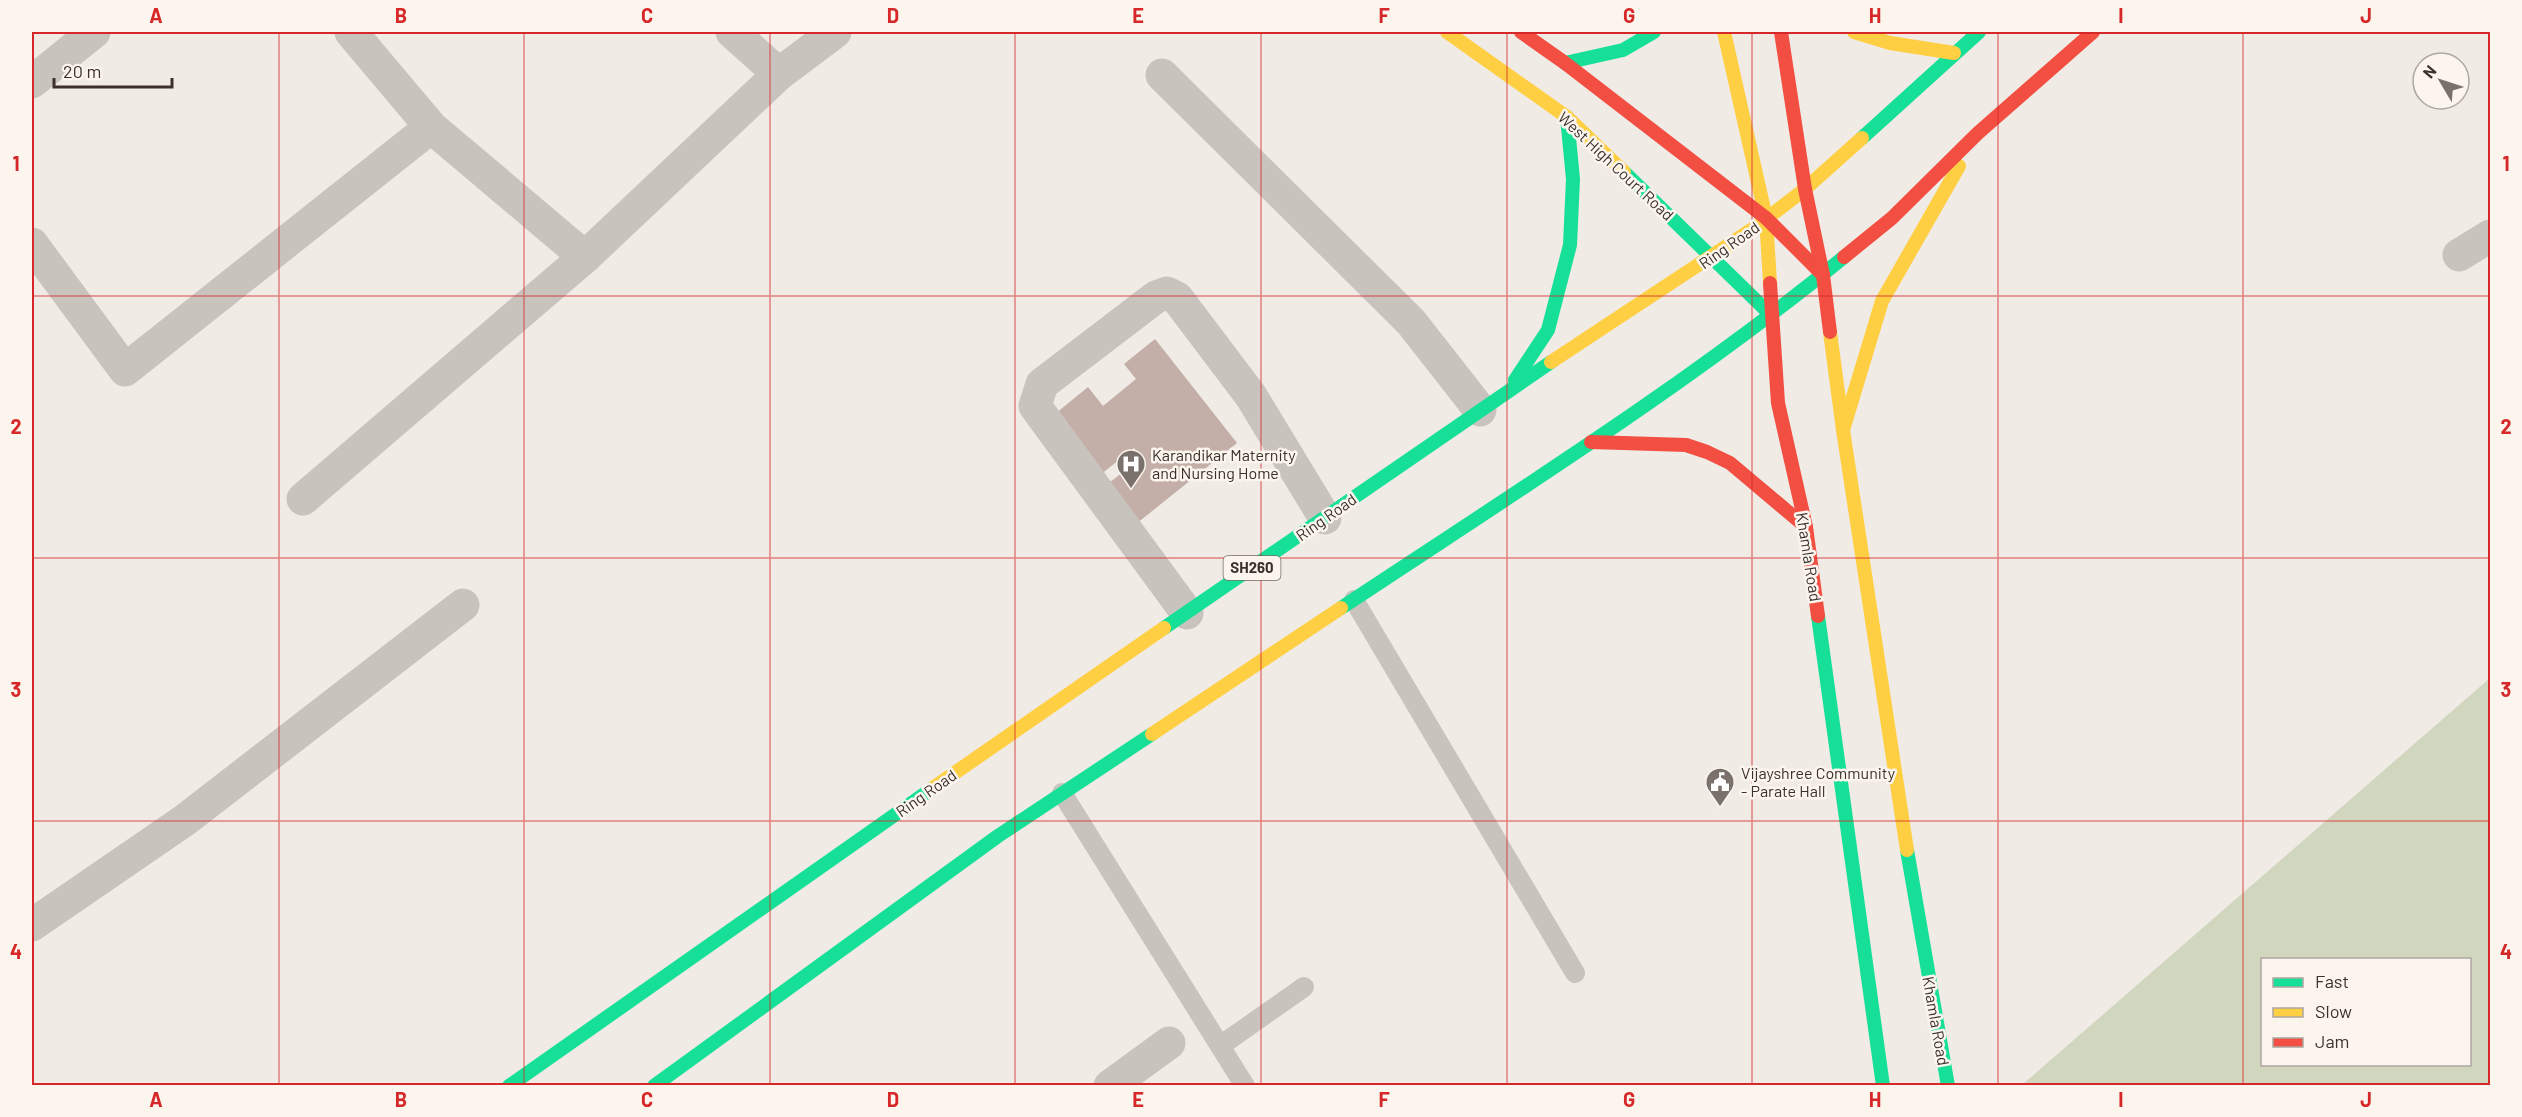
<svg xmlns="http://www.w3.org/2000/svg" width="2522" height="1117" font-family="Barlow,sans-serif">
<rect width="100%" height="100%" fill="#f0ebe5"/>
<path fill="#d1d6bf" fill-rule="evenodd" d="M2490,678V1085H2022ZM2262,960H2470V1064H2262Z"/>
<polygon fill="#c3afa7" points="1155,339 1237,443 1136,524 1105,486 1141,458 1134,448 1095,479 1050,418 1088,387 1103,406 1136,379 1124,364"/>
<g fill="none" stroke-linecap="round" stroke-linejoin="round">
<g stroke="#c9c3be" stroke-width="20">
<polyline points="1354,600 1575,973"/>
<polyline points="1062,793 1245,1086"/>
<polyline points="1220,1046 1304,987"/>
</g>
<g stroke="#c9c3be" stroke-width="33">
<polyline points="732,32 779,74"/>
<polyline points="1162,75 1411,322 1480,410"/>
<polyline points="32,82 94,32"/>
<polyline points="431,127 585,257"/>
<polyline points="32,244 125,370 431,127 351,32"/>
<polyline points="2459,255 2490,236"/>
<polyline points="303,499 585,257 779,74 835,32"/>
<polyline points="1187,613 1035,406 1042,384 1156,297 1167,293 1177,298 1251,396 1325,518"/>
<polyline points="32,925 185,820 463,605"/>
<polyline points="1110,1086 1169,1043"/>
</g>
<g stroke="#16e098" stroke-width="14">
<polyline points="1565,63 1623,50 1654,32"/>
<polyline points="1862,138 1979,32"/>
<polyline points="1624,172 1772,316"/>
<polyline points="1515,380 1548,330 1570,245 1573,179 1567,117"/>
<path d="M1341,608C1511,495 1686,386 1844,257"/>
<polyline points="1818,616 1883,1086"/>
<polyline points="1164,628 1551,362"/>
<polyline points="1907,850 1948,1086"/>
<polyline points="509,1086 933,788"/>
<polyline points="654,1086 998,836 1152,734"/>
</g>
<g stroke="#ffcf43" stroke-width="14">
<polyline points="1447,32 1567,117 1624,172"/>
<polyline points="1724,32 1766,218 1770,283"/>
<polyline points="1854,32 1890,43 1954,53"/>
<polyline points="1830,332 1843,430 1907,850"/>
<polyline points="1551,362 1757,226 1805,189 1862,138"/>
<polyline points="1843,430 1882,301 1959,166"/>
<polyline points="1152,734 1341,608"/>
<polyline points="933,788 1164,628"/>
</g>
<g stroke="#f24e42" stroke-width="14">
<polyline points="1521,32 1565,63 1766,218 1823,275"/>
<polyline points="1781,32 1805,189 1823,275 1830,332"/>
<polyline points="1844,257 1892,218 1978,133 2093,32"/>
<polyline points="1770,283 1778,403 1806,527 1818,616"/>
<polyline points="1591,442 1686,445 1707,452 1730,463 1806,527"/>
</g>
</g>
<path fill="none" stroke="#d62828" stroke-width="1.5" stroke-opacity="0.55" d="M279,32V1086M524,32V1086M770,32V1086M1015,32V1086M1261,32V1086M1507,32V1086M1752,32V1086M1998,32V1086M2243,32V1086M32,296H2490M32,558H2490M32,821H2490"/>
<defs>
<g id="hospital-pin" transform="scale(1.5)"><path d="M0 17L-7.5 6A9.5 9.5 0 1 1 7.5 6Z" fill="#7a716c" stroke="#fbf5ee"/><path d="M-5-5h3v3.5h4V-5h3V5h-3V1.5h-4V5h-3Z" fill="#fff"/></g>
<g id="civic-pin" transform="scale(1.5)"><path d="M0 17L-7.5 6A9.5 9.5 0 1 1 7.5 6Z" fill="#7a716c" stroke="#fbf5ee"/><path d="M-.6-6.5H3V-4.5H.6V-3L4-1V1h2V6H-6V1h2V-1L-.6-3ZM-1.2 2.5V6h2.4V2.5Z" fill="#fff"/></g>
</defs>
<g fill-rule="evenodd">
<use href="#hospital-pin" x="1131" y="464"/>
<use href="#civic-pin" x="1720" y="782"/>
</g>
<g text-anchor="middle" stroke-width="5" stroke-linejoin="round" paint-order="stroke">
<rect fill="#fbf5ee" stroke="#756b66" stroke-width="1.5" x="1223.5" y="556" width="57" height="24" rx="4.5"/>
<g font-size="15" font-weight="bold" fill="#3b302b">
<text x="1252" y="573">SH260</text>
</g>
<g font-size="16" fill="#3b302b" stroke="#fbf5ee">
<text transform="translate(1616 166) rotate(43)" y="6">West High Court Road</text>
<text transform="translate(1729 245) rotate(-35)" y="6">Ring Road</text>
<text transform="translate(1326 517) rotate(-35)" y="6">Ring Road</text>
<text transform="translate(1809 557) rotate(81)" y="6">Khamla Road</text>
<text transform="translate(926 793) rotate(-35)" y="6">Ring Road</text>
<text transform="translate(1936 1021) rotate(80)" y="6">Khamla Road</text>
</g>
<g font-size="16" fill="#3b302b" stroke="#fbf5ee" text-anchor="start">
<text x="1152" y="461">Karandikar Maternity<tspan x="1152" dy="18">and Nursing Home</tspan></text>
<text x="1741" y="779">Vijayshree Community<tspan x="1741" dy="18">- Parate Hall</tspan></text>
</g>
</g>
<rect width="2522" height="1117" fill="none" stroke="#fbf5ee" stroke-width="66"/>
<rect x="2261" y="958" width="210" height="108" fill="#fbf5ee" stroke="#aea6a0" stroke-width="1.5"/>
<rect x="2273" y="978" width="30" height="9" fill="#16e098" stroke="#aea6a0" stroke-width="1.5"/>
<text x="2315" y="988" font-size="18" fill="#3b302b">Fast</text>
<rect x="2273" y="1008" width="30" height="9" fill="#ffcf43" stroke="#aea6a0" stroke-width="1.5"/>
<text x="2315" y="1018" font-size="18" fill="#3b302b">Slow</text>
<rect x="2273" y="1038" width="30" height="9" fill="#f24e42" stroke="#aea6a0" stroke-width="1.5"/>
<text x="2315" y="1048" font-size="18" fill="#3b302b">Jam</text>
<g transform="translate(2441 81) rotate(309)"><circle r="28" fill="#fbf5ee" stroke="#aea6a0" stroke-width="1.5"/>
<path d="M0-4.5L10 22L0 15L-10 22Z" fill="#7a716c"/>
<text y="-9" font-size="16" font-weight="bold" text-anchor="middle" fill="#3b302b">N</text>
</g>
<path d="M54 78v9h118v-9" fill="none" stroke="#3b302b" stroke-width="3"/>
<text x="63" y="78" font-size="18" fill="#3b302b" stroke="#fbf5ee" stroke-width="4.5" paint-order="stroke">20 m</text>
<rect x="33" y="33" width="2456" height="1051" fill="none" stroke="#d62828" stroke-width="2"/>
<g font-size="20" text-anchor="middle" font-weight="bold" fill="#d62828">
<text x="156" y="23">A</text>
<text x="401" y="23">B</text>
<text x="647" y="23">C</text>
<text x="893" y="23">D</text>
<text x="1138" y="23">E</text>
<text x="1384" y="23">F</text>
<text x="1629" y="23">G</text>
<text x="1875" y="23">H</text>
<text x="2121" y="23">I</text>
<text x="2366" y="23">J</text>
<text x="16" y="171">1</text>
<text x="2506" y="171">1</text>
<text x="16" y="434">2</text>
<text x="2506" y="434">2</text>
<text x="16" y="697">3</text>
<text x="2506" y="697">3</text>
<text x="16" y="959">4</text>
<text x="2506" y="959">4</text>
<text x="156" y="1107">A</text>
<text x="401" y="1107">B</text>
<text x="647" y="1107">C</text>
<text x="893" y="1107">D</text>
<text x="1138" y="1107">E</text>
<text x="1384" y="1107">F</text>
<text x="1629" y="1107">G</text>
<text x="1875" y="1107">H</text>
<text x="2121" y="1107">I</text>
<text x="2366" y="1107">J</text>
</g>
</svg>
